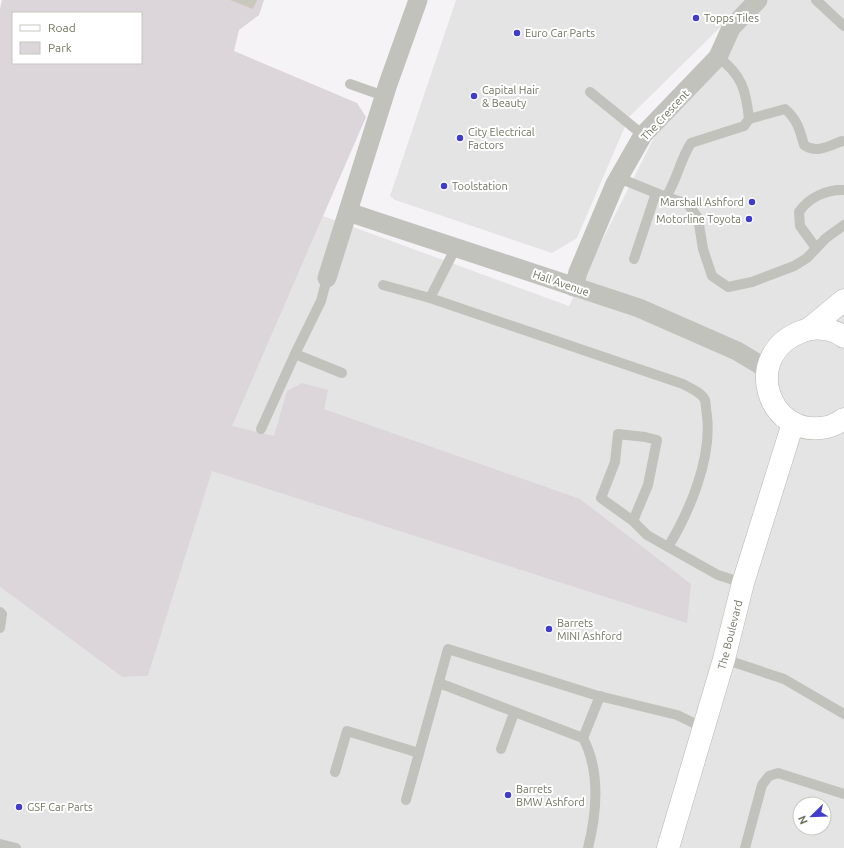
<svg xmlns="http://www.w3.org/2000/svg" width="844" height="848" font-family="Ubuntu,sans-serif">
<rect width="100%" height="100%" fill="#f5f3f6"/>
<g fill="#e5e4e4" fill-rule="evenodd">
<polygon points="456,0 748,0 629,117 577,238 552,253 395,200 390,196"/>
<path d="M753,0H844V848H0V587L122,677L148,676L212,470L323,216L569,306L667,112ZM800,804H824V828H800Z"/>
</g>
<path fill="#dcd5da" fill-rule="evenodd" d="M2,0H264L259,15L239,30L234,51L357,103L366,117L232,426L274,436L287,391L302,383L328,390L324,409L580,499L691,584L687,623L212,471L148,676L122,677L0,587V9ZM13,13H141V63H13Z"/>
<polygon fill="#c8c9bc" points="230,0 257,0 253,9"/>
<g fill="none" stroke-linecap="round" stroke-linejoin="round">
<g stroke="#b5b7ae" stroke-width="23">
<g id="secondary">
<polyline points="809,329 844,300"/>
<path d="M844,337C834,329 816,326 803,331C740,353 767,440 827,427C833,426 839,422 844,419"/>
<path id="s1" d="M668,848L724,659L743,583L793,423"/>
</g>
</g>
<g stroke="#c1c2bc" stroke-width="10">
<polyline points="816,0 844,26"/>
<polyline points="350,84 384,96"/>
<polyline points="590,92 643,135"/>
<path d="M749,119L785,109C797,119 800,130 804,145C816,154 829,146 842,141"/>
<polyline points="619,178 666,197 688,204 698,218 703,249 712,276 728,287 752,282 794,266 807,258 826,238 844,225"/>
<path d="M666,197C677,180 680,160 691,143L744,126L749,119C746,90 742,75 718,57"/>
<path d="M456,247L430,298L683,384C690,388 701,392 705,400C706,404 706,411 707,416C712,458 690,511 668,547L718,575L743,583"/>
<path d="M816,248L800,226L799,212C808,198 827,189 844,190"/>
<polyline points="634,259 656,193"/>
<polyline points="383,285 430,298"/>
<polyline points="295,354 342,373"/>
<polyline points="261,429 295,354 321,301 327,278"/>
<polyline points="633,521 648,485 657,440 645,437 618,434 615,462 601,498 633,521 647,535 668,547"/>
<polyline points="0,612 2,614 0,628"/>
<polyline points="724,659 784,679 844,714"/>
<polyline points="439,683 583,738 600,696"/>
<path d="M583,738C601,772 597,812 588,848"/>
<polyline points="501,749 514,713"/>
<polyline points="335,772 347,731 419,753"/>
<polyline points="406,800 448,649 595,695 677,715 704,728"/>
<polyline points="0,844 16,848"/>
<polyline points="745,848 762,785 769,776 778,773 844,794"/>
</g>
<g stroke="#c1c2bc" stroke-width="19">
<polyline points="348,212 639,308 737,351 767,369"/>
<polyline points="327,278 388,84 418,0"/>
<polyline points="574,287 578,272 615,184 643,135 718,57 731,28 758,0"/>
</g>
<use href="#secondary" stroke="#fff" stroke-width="22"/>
</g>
<g fill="#413dcc" stroke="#fff" stroke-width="1.5">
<circle cx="696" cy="18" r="4"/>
<circle cx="517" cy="33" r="4"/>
<circle cx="474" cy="96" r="4"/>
<circle cx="460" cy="138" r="4"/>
<circle cx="444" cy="186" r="4"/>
<circle cx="752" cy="202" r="4"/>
<circle cx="749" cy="219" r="4"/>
<circle cx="549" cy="629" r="4"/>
<circle cx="508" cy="795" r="4"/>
<circle cx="19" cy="807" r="4"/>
</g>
<g text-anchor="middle" stroke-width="4" stroke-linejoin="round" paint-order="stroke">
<g font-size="11" fill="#707560" stroke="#fff" text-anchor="start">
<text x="704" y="22">Topps Tiles</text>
<text x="525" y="37">Euro Car Parts</text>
<text x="482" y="94">Capital Hair<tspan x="482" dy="13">&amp; Beauty</tspan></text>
<text x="468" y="136">City Electrical<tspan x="468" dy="13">Factors</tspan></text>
<text x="452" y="190">Toolstation</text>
<text x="744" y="206" text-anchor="end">Marshall Ashford</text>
<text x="741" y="223" text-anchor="end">Motorline Toyota</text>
<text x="557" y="627">Barrets<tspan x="557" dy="13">MINI Ashford</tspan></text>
<text x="516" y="793">Barrets<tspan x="516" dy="13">BMW Ashford</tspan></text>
<text x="27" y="811">GSF Car Parts</text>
</g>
<g font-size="11" fill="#707560" stroke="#fff">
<text transform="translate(665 115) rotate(-47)" y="4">The Crescent</text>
<text transform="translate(561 283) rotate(19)" y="4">Hall Avenue</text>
<text dy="4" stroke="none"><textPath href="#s1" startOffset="222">The Boulevard</textPath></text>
</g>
</g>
<rect x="12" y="12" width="130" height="52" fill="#ffffff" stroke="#c6c8bf"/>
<rect x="20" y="25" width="20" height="6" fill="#ffffff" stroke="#c6c8bf"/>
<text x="48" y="32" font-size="12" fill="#707560">Road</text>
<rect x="20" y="42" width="20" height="12" fill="#dcd5da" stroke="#c6c8bf"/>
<text x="48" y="52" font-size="12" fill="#707560">Park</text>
<g transform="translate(812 816) rotate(247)"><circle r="19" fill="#ffffff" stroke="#c6c8bf"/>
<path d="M0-3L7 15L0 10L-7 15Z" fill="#413dcc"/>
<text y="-6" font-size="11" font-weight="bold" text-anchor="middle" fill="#707560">N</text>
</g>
</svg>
